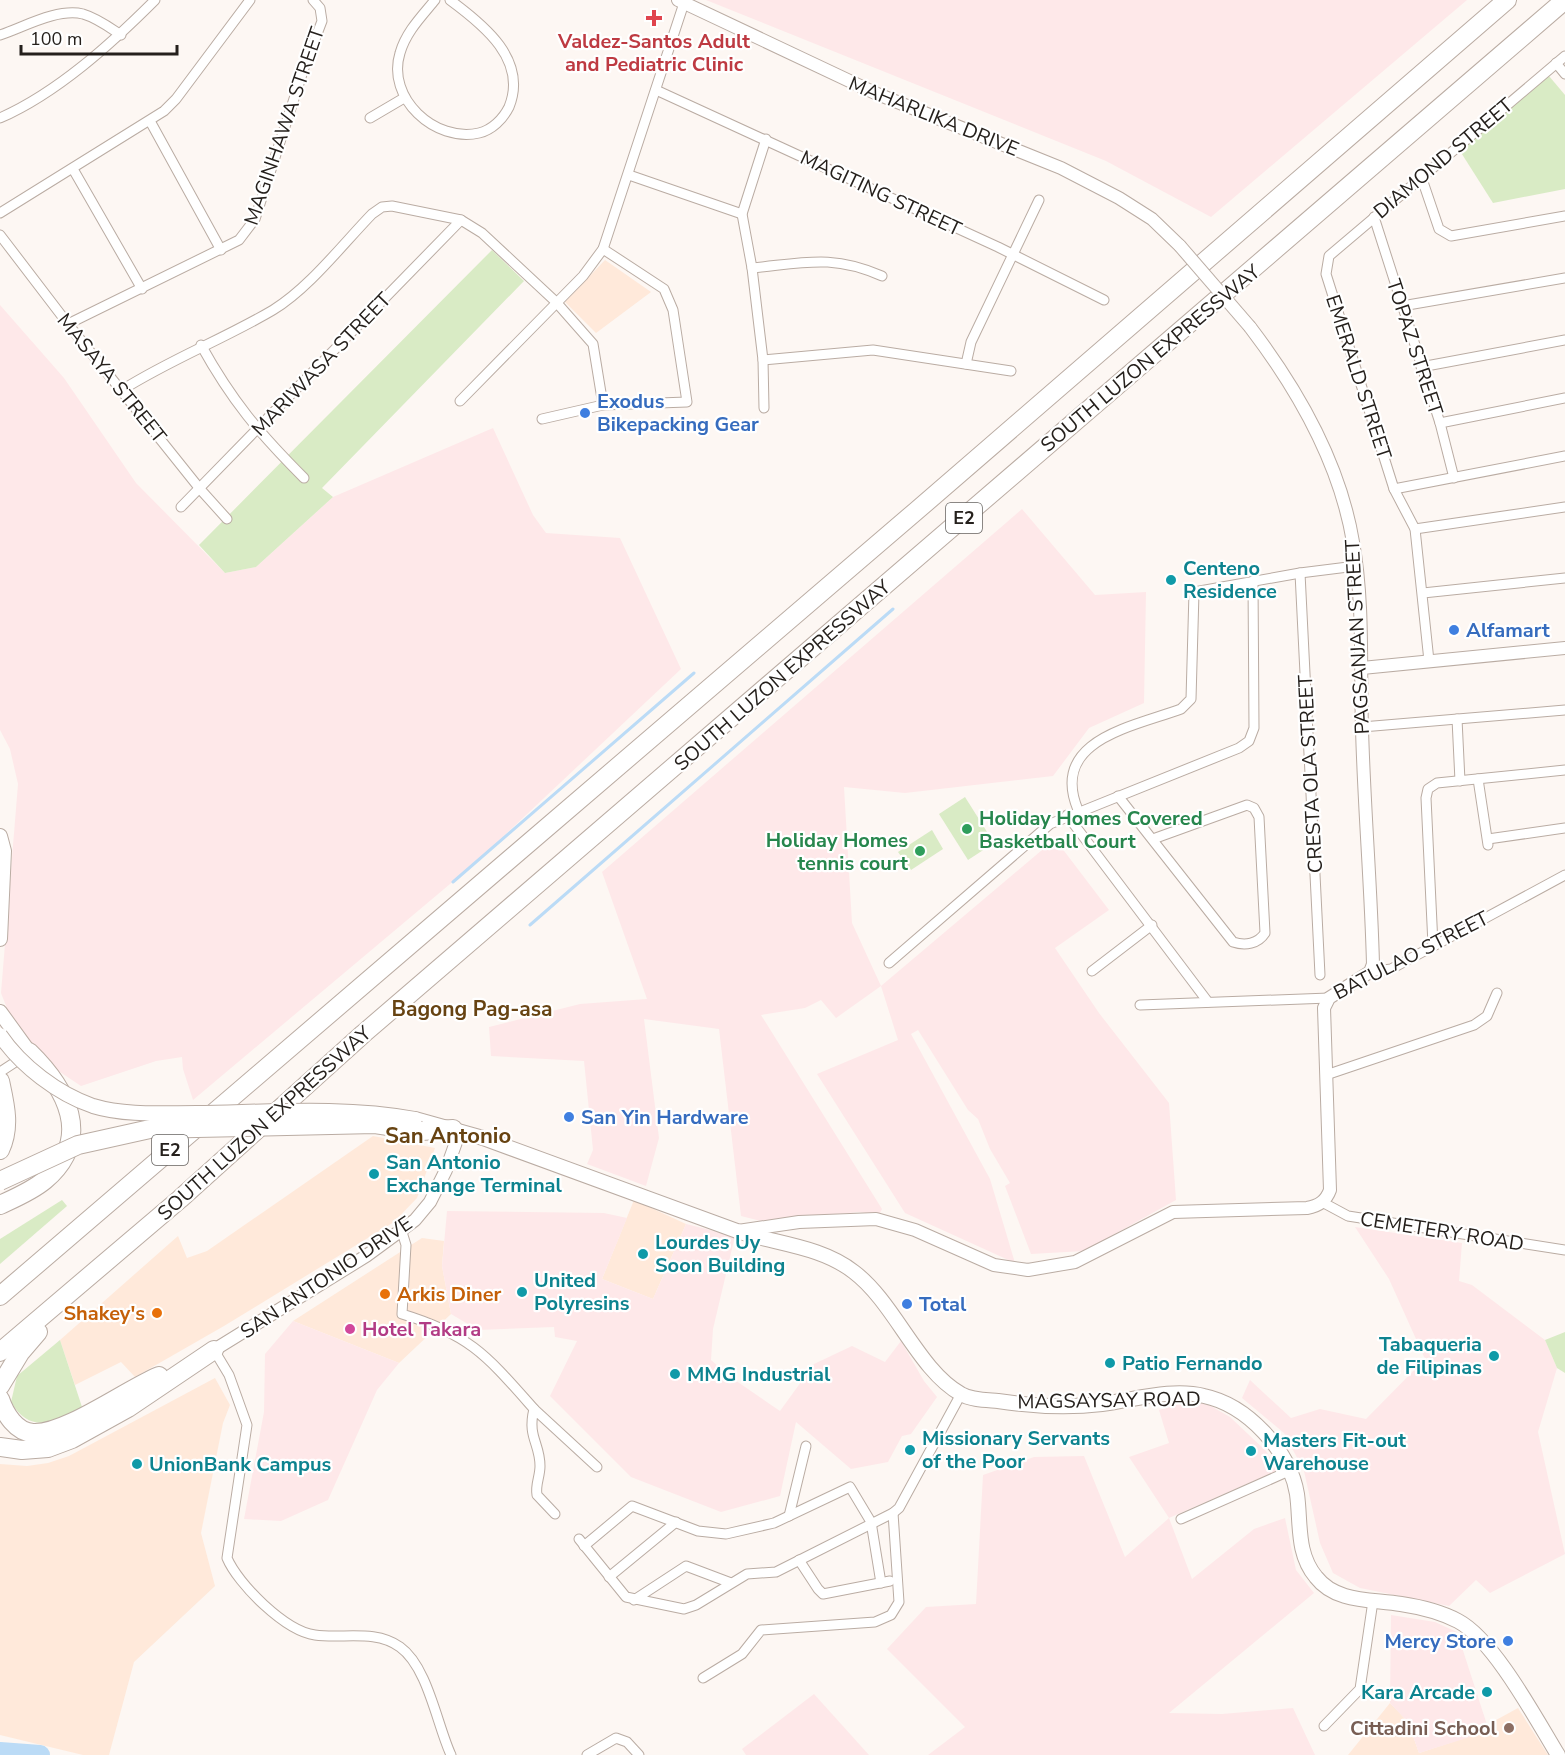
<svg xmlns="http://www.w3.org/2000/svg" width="1565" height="1755" font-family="'Nunito Sans',sans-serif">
<rect width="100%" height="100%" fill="#fdf7f3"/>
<g fill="#ffe9da">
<polygon points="605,260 651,292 596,333 565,302"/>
<polygon points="373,1136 435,1148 417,1198 394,1222 224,1326 135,1377 121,1362 75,1385 60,1340 178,1236 187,1258 207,1251"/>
<polygon points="634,1200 686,1224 653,1299 602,1279"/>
<polygon points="422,1238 444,1241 442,1266 451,1314 399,1363 293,1321"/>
<polygon points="215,1378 230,1405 223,1423 201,1533 215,1586 134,1662 109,1755 83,1755 0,1735 0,1464 27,1466 48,1463 69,1456"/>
<polygon points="1390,1703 1408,1722 1419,1753 1489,1730 1487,1725 1518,1708 1548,1755 1348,1755"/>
</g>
<g fill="#fee8e9">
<polygon points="706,0 1467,0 1211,217 1106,161"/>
<polygon points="0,305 64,378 136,483 225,573 256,567 333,497 493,428 533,515 546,533 620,538 681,669 475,863 193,1100 183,1069 182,1057 156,1061 81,1086 48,1064 15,1029 1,993 18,784 10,749 0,730"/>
<polygon points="1022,509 1095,595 1146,592 1144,703 1089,728 1053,776 905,793 844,787 852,923 881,986 1055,839 1109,910 1055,948 1099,1013 1169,1103 1176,1200 1084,1251 1031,1254 1005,1186 1010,1183 990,1149 978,1119 968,1110 918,1030 911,1034 990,1179 1015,1263 905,1213 817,1074 898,1040 881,986 836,1018 821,1000 805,1008 761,1015 882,1209 879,1215 859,1212 761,1221 741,1216 719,1029 644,1019 659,1138 646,1186 587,1164 593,1150 584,1061 491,1056 489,1027 580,1004 647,999 602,872"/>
<polygon points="447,1211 604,1213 627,1218 602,1279 653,1299 686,1224 735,1236 713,1329 711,1360 729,1376 780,1411 814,1364 852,1346 885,1362 901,1341 924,1381 937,1397 911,1434 902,1436 888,1462 851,1469 796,1422 780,1496 721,1512 631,1477 550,1396 577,1341 555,1337 554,1327 478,1330 451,1314 442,1266"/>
<polygon points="1355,1227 1462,1243 1459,1281 1472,1285 1545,1340 1557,1368 1538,1432 1565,1554 1490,1593 1476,1580 1449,1606 1360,1588 1333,1573 1320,1543 1304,1471 1284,1433 1242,1398 1250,1380 1291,1418 1320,1409 1366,1419 1425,1359 1389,1279"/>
<polygon points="293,1321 399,1363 377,1390 328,1500 281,1521 244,1519 264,1412 265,1354"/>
<polygon points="1188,1401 1209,1405 1230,1417 1266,1451 1278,1470 1169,1518 1192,1579 1254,1529 1285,1518 1296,1570 1314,1593 1169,1713 1222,1714 1293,1708 1315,1755 928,1755 965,1727 887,1649 926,1607 976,1604 983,1475 1034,1457 1084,1456 1125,1557 1169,1518 1129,1457 1169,1443 1159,1410"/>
<polygon points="1391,1615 1435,1622 1457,1632 1489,1731 1419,1753 1408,1722 1390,1703"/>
<polygon points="814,1694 869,1755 746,1755 742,1749"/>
</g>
<g fill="#d9ebc5">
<polygon points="1549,76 1565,95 1565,189 1493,203 1460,151"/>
<polygon points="492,250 524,281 322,488 333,497 256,567 225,573 199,545"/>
<polygon points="965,797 994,843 968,860 939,814"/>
<polygon points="932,830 943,849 911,870 898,852"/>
<polygon points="62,1200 67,1206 0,1264 0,1239"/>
<polygon points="1565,1332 1565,1373 1557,1368 1545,1340"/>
<path d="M60,1340L82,1407C56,1421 31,1436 11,1402L17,1376Z"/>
</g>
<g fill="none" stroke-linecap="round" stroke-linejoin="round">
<g stroke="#bbdbf6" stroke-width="3">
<polyline points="453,882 694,673"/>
<polyline points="530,925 893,609"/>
</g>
<polyline stroke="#bbdbf6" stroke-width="20" points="0,1752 40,1755"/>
<g stroke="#baaca3" stroke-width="11">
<g id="minor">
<path d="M435,0C421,17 406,32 400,53C386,98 435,143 479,133C492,130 503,119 509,107C528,60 484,25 450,0"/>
<path d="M0,35C24,27 57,8 83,14C97,18 109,27 121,35"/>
<polyline points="1556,63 1565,74"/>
<polyline points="656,90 998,247 1104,300"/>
<path d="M0,118C57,93 111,44 155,0"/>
<polyline points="370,118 404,98"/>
<polyline points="150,121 221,250"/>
<polyline points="73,169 142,289"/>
<polyline points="629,175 742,214"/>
<polyline points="1421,176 1439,229 1451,236 1565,216"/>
<polyline points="0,213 164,111 176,99 250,0"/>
<polyline points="1374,217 1440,423 1454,478"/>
<polyline points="0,235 68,324 200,489 227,519"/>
<path d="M752,268C804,263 832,254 882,276"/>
<polyline points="1402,306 1565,278"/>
<polyline points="68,324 239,240 255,219 304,68 322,21 320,8 313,0"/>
<path d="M201,345C232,401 259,433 304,478"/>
<polyline points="763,360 873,350 1011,371"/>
<polyline points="966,364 971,342 1039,200"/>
<polyline points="1421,367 1565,340"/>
<path d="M122,390C171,359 224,339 273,310C309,288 342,245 372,214L382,207L392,206L461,220L482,233L556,302L593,344L603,405L687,402L673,310L664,289L603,249"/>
<polyline points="460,401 583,276 603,249 684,3"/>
<polyline points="764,408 763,360 752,268 742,214 766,139"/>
<polyline points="542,419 603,405"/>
<polyline points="1440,423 1565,398"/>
<polyline points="1394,489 1565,456"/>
<polyline points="181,507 461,220"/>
<polyline points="1415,529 1565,507"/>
<polyline points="1300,573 1320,975"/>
<polyline points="1423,593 1565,578"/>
<polyline points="1429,661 1415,529 1394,489 1326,274 1329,256 1565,56"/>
<polyline points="1457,719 1460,781"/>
<polyline points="1362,727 1565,710"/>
<polyline points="1478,779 1488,845"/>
<path d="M1118,796L1233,942C1245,946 1258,944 1265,933L1259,817L1254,808L1247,805L1153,839"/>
<path d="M1078,810C1049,740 1132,727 1181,709L1191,699L1194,592L1300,573L1356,566"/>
<polyline points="1067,815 1208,1002"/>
<polyline points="1488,839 1565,828"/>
<polyline points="1433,945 1426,798 1428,789 1437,783 1565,770"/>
<polyline points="889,963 1050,824 1239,748 1249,741 1254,728 1253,581"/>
<polyline points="1092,971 1152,925"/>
<polyline points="1370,972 1391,969 1565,875"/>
<polyline points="1140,1005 1329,998"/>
<polyline points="0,1072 23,1057"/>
<polyline points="1326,1075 1474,1025 1487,1016 1497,993"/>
<polyline points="1322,1202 1348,1216 1565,1250"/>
<path d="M402,1232L406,1245L402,1314C471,1335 487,1356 534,1409"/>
<path d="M214,1350L229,1375L247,1425L227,1558C238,1584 285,1631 315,1635C343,1639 375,1629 400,1647C428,1667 437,1725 451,1755"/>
<path d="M555,1514L537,1495C535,1485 540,1477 540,1466C540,1443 527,1437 534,1409L597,1467"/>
<polyline points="789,1516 806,1446"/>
<polyline points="1181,1519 1289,1471"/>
<polyline points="579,1539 626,1597 684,1609 696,1605 747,1574 776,1572 893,1513 899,1508 961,1394"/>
<polyline points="584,1546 632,1506 698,1531 726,1534 774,1523 850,1487 871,1522 881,1583"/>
<polyline points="799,1560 818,1589 823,1594 890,1581"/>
<polyline points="609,1577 676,1522"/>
<polyline points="634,1600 686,1566 731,1583"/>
<polyline points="703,1678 742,1654 761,1630 875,1622 891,1615 899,1602 893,1513"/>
<polyline points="1324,1726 1360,1689 1373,1601"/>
<polyline points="587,1755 616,1738 627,1742 639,1755"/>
</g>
</g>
<g stroke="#baaca3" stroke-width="14">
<g id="tertiary">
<polyline points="678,0 875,93 1061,168 1119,198 1152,219 1180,246"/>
<polyline points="1362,668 1565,648"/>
<path d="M738,1231L799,1222L876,1219L915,1230L994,1265L1028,1270L1075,1262L1173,1212L1307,1208C1319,1206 1326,1201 1330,1190L1324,1008L1329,998L1370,972L1373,964C1371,885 1364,807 1362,728C1360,667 1364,603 1353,542C1340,464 1298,390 1250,327"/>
<polyline points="214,1350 366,1256 415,1220 430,1202 446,1170 460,1131"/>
</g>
</g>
<g stroke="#baaca3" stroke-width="16">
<g id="secondary">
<polyline points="0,836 4,851 0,939"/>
<polyline points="0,1012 29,1052"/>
<path d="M415,1119L483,1138L737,1231C776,1244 821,1246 854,1272C895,1303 918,1370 961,1394C971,1400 987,1400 998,1401C1031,1406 1068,1408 1102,1404C1135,1400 1171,1388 1204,1396C1247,1405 1290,1451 1297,1494C1301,1523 1296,1553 1316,1577C1336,1603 1372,1599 1401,1604C1421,1607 1441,1612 1458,1621C1494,1640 1536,1719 1558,1755"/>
</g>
</g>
<g stroke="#baaca3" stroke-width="20">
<g id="motorway">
<path d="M0,1081C5,1104 11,1127 0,1150"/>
<polyline points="421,1131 453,1129"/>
<path d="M0,1205C15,1198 32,1191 45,1180C94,1138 66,1088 29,1052"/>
<polyline points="0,1296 915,512 1507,0"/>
<polyline points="0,1352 180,1199 363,1034 1565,0"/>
<polyline points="0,1386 20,1353 38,1332"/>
<path d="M0,1399C5,1414 16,1432 33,1433C65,1435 127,1389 159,1376"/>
<polyline points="0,1447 22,1450 48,1448 72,1439 128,1408 214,1350"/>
</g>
</g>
<use href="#minor" stroke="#fff" stroke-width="9"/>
<use href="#tertiary" stroke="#fff" stroke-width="12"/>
<use href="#secondary" stroke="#fff" stroke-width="14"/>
<use href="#motorway" stroke="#fff" stroke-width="18"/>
<g stroke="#baaca3" stroke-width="14" stroke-linecap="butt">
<polyline id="tertiary-bridge" points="1180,246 1250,327"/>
</g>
<g stroke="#baaca3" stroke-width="16" stroke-linecap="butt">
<path id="secondary-bridge" d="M0,1035C21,1066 58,1094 93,1106C126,1116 163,1113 197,1113C269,1112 344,1106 415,1119"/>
</g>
<g stroke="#baaca3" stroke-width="20" stroke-linecap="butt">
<polyline id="motorway-bridge" points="0,1181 78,1145 150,1129 375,1124 421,1131"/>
</g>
<use href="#tertiary-bridge" stroke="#fff" stroke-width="12"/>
<use href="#secondary-bridge" stroke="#fff" stroke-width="14"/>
<use href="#motorway-bridge" stroke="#fff" stroke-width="18"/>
</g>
<path fill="#e0444e" stroke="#fff" stroke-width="2" d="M651 9h6v6h6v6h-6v6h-6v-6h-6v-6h6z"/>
<g fill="#3f7fe0" stroke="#fff" stroke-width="2">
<circle cx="585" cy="413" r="6"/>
<circle cx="1454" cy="630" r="6"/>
<circle cx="569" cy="1117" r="6"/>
<circle cx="907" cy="1304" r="6"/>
<circle cx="1508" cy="1641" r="6"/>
</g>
<g fill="#0f9aa8" stroke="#fff" stroke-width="2">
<circle cx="1171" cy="580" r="6"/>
<circle cx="374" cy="1174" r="6"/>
<circle cx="643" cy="1254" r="6"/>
<circle cx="522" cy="1292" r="6"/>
<circle cx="1494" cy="1356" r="6"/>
<circle cx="1110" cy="1363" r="6"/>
<circle cx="675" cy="1374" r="6"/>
<circle cx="910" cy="1450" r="6"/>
<circle cx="1251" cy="1451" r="6"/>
<circle cx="137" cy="1464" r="6"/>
<circle cx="1487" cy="1692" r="6"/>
</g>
<g fill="#2e9e5b" stroke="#fff" stroke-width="2">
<circle cx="967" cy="829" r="6"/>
<circle cx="920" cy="851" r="6"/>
</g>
<g fill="#e8710a" stroke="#fff" stroke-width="2">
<circle cx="385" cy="1294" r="6"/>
<circle cx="157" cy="1313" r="6"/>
</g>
<circle fill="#d1479c" stroke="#fff" stroke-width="2" cx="350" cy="1329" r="6"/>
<circle fill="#8d6e63" stroke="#fff" stroke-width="2" cx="1509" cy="1728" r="6"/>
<g text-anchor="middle" stroke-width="4.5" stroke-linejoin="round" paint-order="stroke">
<g fill="#fff" stroke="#666360" stroke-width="1.5">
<rect x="946" y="503" width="36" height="30" rx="4.5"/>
<rect x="152" y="1135" width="36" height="30" rx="4.5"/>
</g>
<g font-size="18" font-weight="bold" fill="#25201c">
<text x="964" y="524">E2</text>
<text x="170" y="1156">E2</text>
</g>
<g font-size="20" font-weight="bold" fill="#be3a42" stroke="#fff">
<text x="654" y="48">Valdez-Santos Adult<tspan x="654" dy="23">and Pediatric Clinic</tspan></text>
</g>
<g font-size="20" fill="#25201c" stroke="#fff">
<text transform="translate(934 116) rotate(22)" y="7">MAHARLIKA DRIVE</text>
<text transform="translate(284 126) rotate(-71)" y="7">MAGINHAWA STREET</text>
<text transform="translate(1443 158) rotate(-40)" y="7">DIAMOND STREET</text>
<text transform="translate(881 193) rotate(25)" y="7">MAGITING STREET</text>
<text transform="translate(1415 347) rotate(72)" y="7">TOPAZ STREET</text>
<text transform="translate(1150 358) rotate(-40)" y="7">SOUTH LUZON EXPRESSWAY</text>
<text transform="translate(321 364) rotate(-46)" y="7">MARIWASA STREET</text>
<text transform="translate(1359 377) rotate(72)" y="7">EMERALD STREET</text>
<text transform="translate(112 378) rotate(51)" y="7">MASAYA STREET</text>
<text transform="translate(1357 637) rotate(-93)" y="7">PAGSANJAN STREET</text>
<text transform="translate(782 675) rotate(-41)" y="7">SOUTH LUZON EXPRESSWAY</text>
<text transform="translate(1310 774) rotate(-93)" y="7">CRESTA OLA STREET</text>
<text transform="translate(1411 955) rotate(-27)" y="7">BATULAO STREET</text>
<text transform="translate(264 1123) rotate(-42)" y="7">SOUTH LUZON EXPRESSWAY</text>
<text transform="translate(1442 1231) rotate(9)" y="7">CEMETERY ROAD</text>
<text transform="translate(326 1277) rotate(-34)" y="7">SAN ANTONIO DRIVE</text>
<text transform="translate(1109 1400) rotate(-1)" y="7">MAGSAYSAY ROAD</text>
</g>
<g font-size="20" font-weight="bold" fill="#366cbe" stroke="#fff" text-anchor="start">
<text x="597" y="408">Exodus<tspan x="597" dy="23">Bikepacking Gear</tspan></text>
<text x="1466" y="637">Alfamart</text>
<text x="581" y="1124">San Yin Hardware</text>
<text x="919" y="1311">Total</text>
<text x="1496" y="1648" text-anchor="end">Mercy Store</text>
</g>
<g font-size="20" font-weight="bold" fill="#0d838f" stroke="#fff" text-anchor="start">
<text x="1183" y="575">Centeno<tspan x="1183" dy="23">Residence</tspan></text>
<text x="386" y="1169">San Antonio<tspan x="386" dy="23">Exchange Terminal</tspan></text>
<text x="655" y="1249">Lourdes Uy<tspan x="655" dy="23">Soon Building</tspan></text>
<text x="534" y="1287">United<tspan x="534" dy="23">Polyresins</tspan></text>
<text x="1482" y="1351" text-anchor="end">Tabaqueria<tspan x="1482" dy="23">de Filipinas</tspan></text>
<text x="1122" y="1370">Patio Fernando</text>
<text x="687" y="1381">MMG Industrial</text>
<text x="922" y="1445">Missionary Servants<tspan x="922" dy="23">of the Poor</tspan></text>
<text x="1263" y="1447">Masters Fit-out<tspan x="1263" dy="23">Warehouse</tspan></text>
<text x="149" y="1471">UnionBank Campus</text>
<text x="1475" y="1699" text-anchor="end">Kara Arcade</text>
</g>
<g font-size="20" font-weight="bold" fill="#27864d" stroke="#fff" text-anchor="start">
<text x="979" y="825">Holiday Homes Covered<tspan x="979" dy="23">Basketball Court</tspan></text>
<text x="908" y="847" text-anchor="end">Holiday Homes<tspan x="908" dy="23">tennis court</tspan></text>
</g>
<g font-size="20" font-weight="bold" fill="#c56008" stroke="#fff" text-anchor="start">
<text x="397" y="1301">Arkis Diner</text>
<text x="145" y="1320" text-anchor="end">Shakey's</text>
</g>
<g font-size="20" font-weight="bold" fill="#b23c85" stroke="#fff" text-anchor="start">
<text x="362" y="1336">Hotel Takara</text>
</g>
<g font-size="20" font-weight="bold" fill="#785e54" stroke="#fff" text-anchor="end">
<text x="1497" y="1735">Cittadini School</text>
</g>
<g font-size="21" font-weight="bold" fill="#674312" stroke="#fff">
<text x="472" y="1016">Bagong Pag-asa</text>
</g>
<g font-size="22" font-weight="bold" fill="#674312" stroke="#fff">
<text x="448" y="1143">San Antonio</text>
</g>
</g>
<path d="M21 45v9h156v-9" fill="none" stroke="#25201c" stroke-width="3"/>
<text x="30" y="45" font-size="18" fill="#25201c" stroke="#ffffff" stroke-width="4.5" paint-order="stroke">100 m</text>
</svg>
